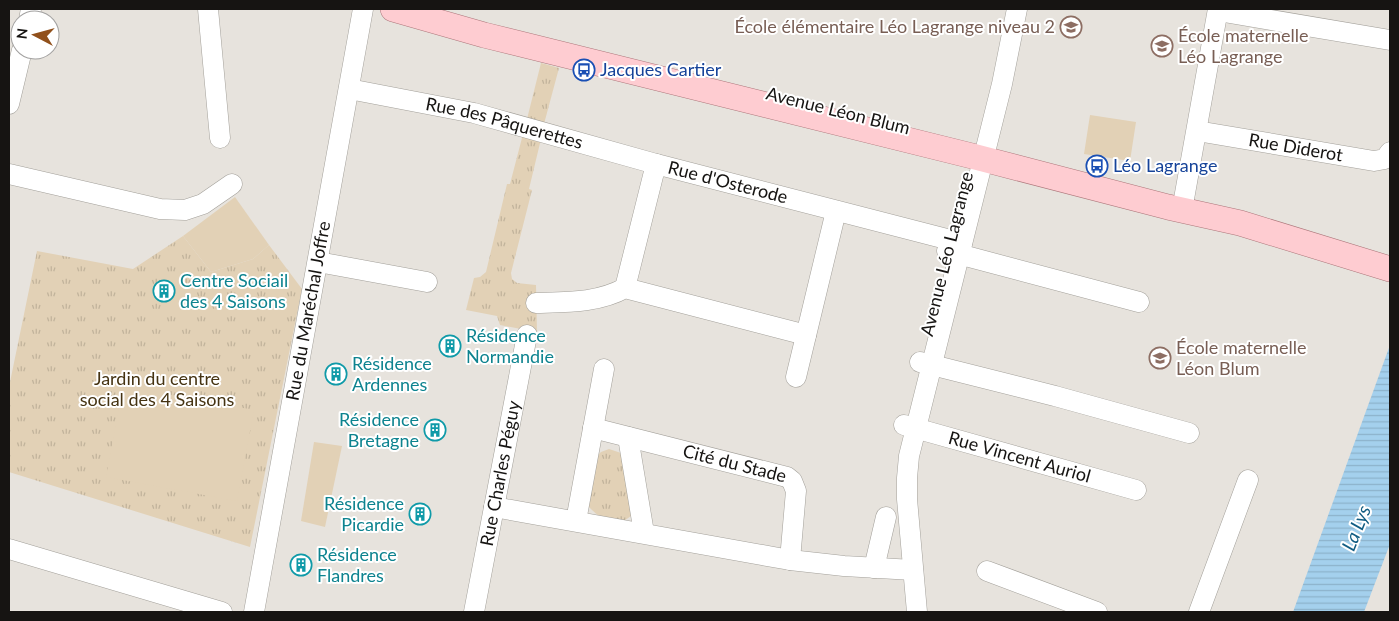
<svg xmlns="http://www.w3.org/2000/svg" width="1399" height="621" font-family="Lato,sans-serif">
<defs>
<pattern id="grass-tufts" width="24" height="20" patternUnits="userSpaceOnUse" patternTransform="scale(1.25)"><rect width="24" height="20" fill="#e2d1b6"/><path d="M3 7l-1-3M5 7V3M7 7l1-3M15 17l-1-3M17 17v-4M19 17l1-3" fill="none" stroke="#c1b39b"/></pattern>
<pattern id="water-rules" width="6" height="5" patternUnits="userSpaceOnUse" patternTransform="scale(1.25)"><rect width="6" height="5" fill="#a4d0ed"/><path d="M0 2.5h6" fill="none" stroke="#8cb2ca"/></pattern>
</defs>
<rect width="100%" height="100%" fill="#e7e3dd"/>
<g fill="url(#grass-tufts)">
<polygon points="541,63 559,68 544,124 527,119"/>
<polygon points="523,134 541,139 529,189 532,190 511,273 512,279 517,283 536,285 537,332 500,325 497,316 466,310 474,278 480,277 486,272 507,184 510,184"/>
<polygon points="183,236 211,272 253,259 269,245 302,289 250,547 9,472 9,387 37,251 133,269"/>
<path d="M609,449L621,453L633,514C616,531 600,519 587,505L595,458L601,452Z"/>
</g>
<g fill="#e2d1b6">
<polygon points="1090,115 1136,122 1130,161 1084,154"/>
<polygon points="235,197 269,245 253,259 211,272 183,236"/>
<polygon points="123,386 254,410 237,501 106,477"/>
<polygon points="314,442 342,446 325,527 301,521"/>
</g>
<polygon fill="url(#water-rules)" points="1390,345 1390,544 1364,612 1293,612"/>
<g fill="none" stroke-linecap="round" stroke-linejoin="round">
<g stroke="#a3a09a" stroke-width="21">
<g id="minor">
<polyline points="208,9 220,138"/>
<polyline points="1218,11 1390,40"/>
<polyline points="29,20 31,9"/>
<path id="s1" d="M349,89L474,113L656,164"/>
<polyline points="9,104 22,50"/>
<path id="s2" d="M1197,131L1374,161L1385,159L1390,152"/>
<polyline points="9,174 160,209 185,210 203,204 232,184"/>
<polyline points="1182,210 1218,9"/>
<polyline points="947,251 1139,302"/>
<polyline points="318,262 427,282"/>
<path id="s3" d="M625,288L656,164L962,243"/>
<path d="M536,303C567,302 598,303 625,288L806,335"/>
<polyline points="920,362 1055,396 1189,433"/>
<polyline points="796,377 836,211"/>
<path id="s4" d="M904,425L1136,490"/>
<path id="s5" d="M593,428L787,477L792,481L796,491L790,560"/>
<polyline points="628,437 644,533"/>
<polyline points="494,507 790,560 844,566 913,570"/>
<polyline points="576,521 604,369"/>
<polyline points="9,549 222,612"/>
<polyline points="874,568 886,517"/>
<polyline points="987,571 1097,612"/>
<path id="s6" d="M254,612L363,9"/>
<path id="s7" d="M474,612L527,335"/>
<polyline points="917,612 907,499 907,478 909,456 1002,84 1017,9"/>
<polyline points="1199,612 1248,480"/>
</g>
</g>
<g stroke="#ac767a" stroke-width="26">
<polyline id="major" points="393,9 484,35 972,156 1168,207 1240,223 1390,269"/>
</g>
<use href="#minor" stroke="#fff" stroke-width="20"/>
<use href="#major" stroke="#feccd1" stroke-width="25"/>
</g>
<defs>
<g id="school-ring" transform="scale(1.125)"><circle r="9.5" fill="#fff" stroke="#8d6e63" stroke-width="1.5"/><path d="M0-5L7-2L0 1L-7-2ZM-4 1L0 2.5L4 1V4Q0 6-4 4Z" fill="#8d6e63"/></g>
<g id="bus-ring" transform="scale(1.125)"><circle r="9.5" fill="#fff" stroke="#1a4fb4" stroke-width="1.5"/><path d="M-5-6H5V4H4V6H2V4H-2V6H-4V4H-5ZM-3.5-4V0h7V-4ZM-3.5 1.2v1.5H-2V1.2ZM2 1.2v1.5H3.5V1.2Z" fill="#1a4fb4"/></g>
<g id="building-ring" transform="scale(1.125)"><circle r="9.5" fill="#fff" stroke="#0f9aa8" stroke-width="1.5"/><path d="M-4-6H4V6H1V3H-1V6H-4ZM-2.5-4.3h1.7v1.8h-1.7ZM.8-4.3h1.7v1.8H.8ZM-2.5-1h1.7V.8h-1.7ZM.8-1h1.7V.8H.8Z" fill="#0f9aa8"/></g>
</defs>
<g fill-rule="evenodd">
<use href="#school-ring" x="1071" y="27"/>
<use href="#school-ring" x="1162" y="46"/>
<use href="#bus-ring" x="584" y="70"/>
<use href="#bus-ring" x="1097" y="166"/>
<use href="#building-ring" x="164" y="291"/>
<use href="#building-ring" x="450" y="346"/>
<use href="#school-ring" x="1160" y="358"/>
<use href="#building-ring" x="336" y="374"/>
<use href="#building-ring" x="435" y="430"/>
<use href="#building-ring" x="420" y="514"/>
<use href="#building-ring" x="301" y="565"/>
</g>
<g text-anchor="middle" stroke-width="4" stroke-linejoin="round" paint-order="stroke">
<g font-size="18" fill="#785e54" stroke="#fff" text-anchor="start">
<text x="1055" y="33" text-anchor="end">École élémentaire Léo Lagrange niveau 2</text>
<text x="1178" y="42">École maternelle<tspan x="1178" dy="21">Léo Lagrange</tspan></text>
<text x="1176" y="354">École maternelle<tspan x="1176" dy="21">Léon Blum</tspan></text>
</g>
<g font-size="18" fill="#164399" stroke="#fff" text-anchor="start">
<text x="600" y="76">Jacques Cartier</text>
<text x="1113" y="172">Léo Lagrange</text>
</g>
<g font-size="18" fill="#161412" stroke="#fff">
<text transform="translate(838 111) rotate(14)" y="6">Avenue Léon Blum</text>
<text dy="6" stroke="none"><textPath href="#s1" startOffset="159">Rue des Pâquerettes</textPath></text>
<text dy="6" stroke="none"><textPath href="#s2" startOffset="100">Rue Diderot</textPath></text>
<text dy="6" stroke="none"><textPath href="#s3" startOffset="202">Rue d'Osterode</textPath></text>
<text transform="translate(947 254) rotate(-76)" y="6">Avenue Léo Lagrange</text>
<text dy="6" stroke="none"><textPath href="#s6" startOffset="306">Rue du Maréchal Joffre</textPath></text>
<text dy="6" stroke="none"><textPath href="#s4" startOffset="120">Rue Vincent Auriol</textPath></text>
<text dy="6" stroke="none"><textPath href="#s5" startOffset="146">Cité du Stade</textPath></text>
<text dy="6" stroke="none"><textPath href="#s7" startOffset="141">Rue Charles Péguy</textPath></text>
</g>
<g font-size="18" fill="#0d838f" stroke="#fff" text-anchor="start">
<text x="180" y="287">Centre Sociail<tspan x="180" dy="21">des 4 Saisons</tspan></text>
<text x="466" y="342">Résidence<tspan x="466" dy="21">Normandie</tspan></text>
<text x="352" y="370">Résidence<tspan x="352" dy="21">Ardennes</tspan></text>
<text x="419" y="426" text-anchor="end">Résidence<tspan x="419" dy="21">Bretagne</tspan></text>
<text x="404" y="510" text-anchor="end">Résidence<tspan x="404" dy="21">Picardie</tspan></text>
<text x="317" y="561">Résidence<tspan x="317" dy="21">Flandres</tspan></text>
</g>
<g font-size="18" fill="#453312" stroke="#fff">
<text x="157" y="385">Jardin du centre<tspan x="157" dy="21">social des 4 Saisons</tspan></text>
</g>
<g font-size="19" font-style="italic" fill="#125d83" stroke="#fff">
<text transform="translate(1356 528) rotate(-68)" y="7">La Lys</text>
</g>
</g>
<rect width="1399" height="621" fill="none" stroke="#161412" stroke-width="20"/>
<g transform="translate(35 35) rotate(276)"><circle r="24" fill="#ffffff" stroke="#a2a1a0"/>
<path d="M0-4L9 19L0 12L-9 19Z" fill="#91501b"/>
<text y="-8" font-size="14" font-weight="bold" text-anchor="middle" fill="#161412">N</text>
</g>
</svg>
